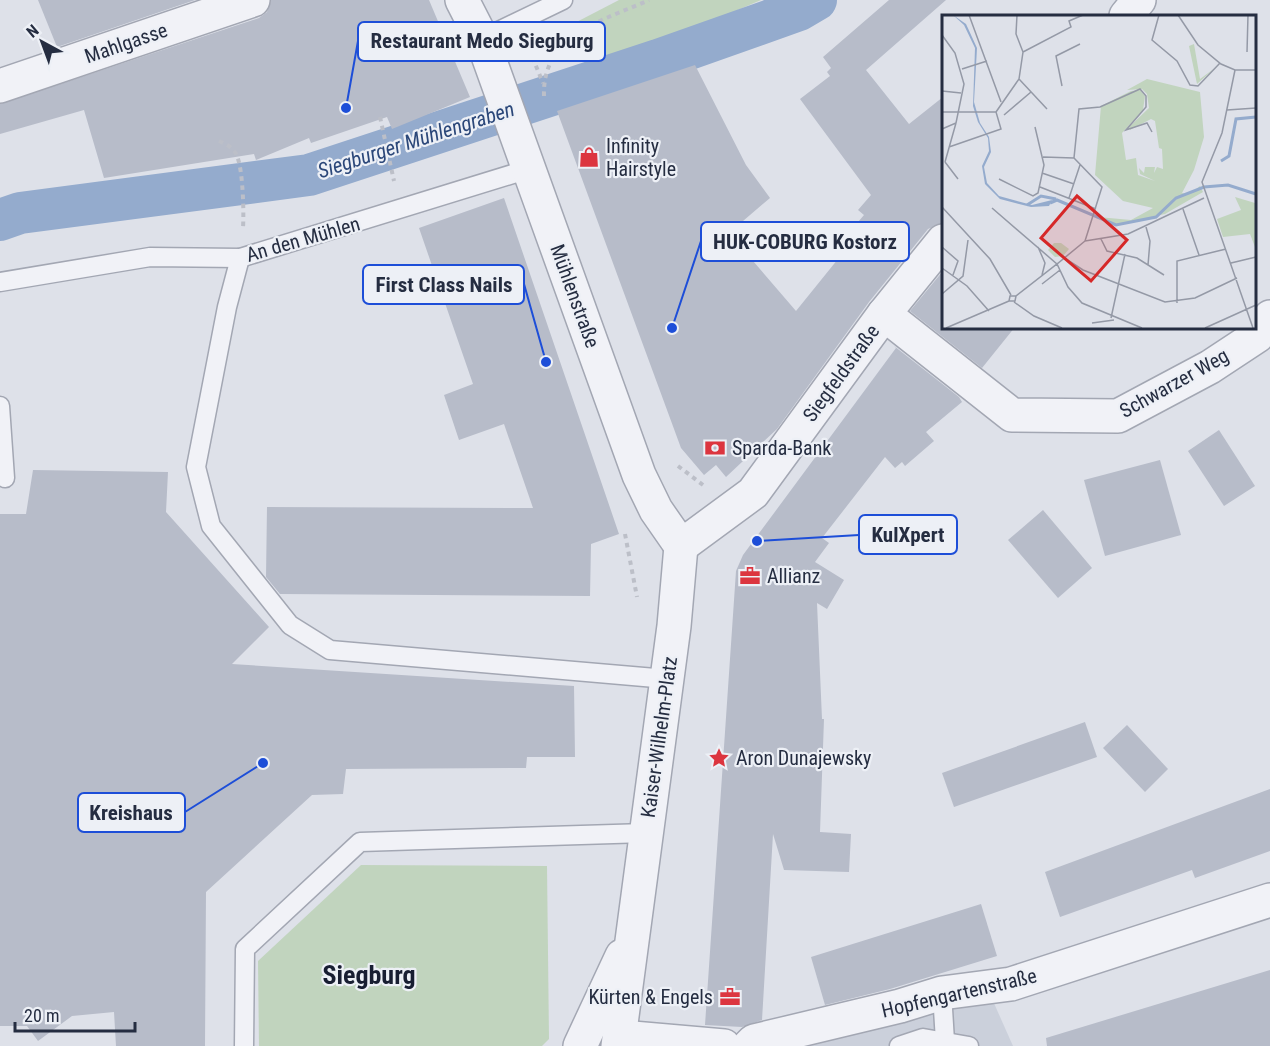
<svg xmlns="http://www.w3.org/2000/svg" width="1270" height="1046" font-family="'Roboto Condensed',sans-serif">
<rect width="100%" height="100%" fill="#dee1e9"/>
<polygon fill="#cbd0db" points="993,1001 1013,1046 740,1046 754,1041"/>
<g fill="#c1d4be">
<polygon points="619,0 761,0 647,49 590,63 565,28"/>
<polygon points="361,865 547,866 549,1039 542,1046 259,1046 258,961"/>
</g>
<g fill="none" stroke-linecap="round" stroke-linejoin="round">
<polyline stroke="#94abcd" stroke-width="42" points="0,220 20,213 309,175 658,60 799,10 816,0"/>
</g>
<g fill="#b7bcc9">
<polygon points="38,0 195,0 57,47"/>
<polygon points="271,0 429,0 470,97 392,129 387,117 311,143 309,138 256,160 254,154 104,178 84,110 0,134 0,104 259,18 267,12"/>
<polygon points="889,0 946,0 866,70 909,124 943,97 943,223 928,229 869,302 777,429 726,477 716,465 704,475 681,448 557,111 695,65 746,165 770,198 729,233 796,311 859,233 853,228 864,215 858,210 871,195 800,99 830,76 827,72 831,68 823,57"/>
<polygon points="504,198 619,534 591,544 590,596 280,594 266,577 267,507 533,508 504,424 459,440 444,395 473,384 419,228"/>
<polygon points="943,271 943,327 1015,327 982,368 910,311"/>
<polygon points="894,346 959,397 962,402 926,432 934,441 905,466 902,462 895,468 885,457 822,538 829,543 815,562 844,580 827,609 817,603 822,719 824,719 820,832 851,834 849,872 784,870 773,834 762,1020 742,1027 705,1025 736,571 743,555 896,348"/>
<polygon points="1219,430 1255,486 1224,506 1188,451"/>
<polygon points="1160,460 1181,535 1105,556 1084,480"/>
<polygon points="33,470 168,472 166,512 269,627 232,664 574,686 575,757 527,757 526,768 346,769 343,794 312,795 206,892 205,1046 116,1046 114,1012 72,1016 38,1041 27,1026 0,1026 0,514 26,514"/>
<polygon points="1043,510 1092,568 1058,598 1008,540"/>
<polygon points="1085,722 1097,757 954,807 942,773"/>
<polygon points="1127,725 1168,769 1145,792 1103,748"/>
<polygon points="1270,789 1270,851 1195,878 1192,870 1060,917 1045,872"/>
<polygon points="981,904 997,956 890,989 825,1005 811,957"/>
<polygon points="1270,970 1270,1046 1047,1046 1046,1038"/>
</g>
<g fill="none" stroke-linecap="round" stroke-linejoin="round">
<g stroke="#a3a7b3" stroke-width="21">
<g id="lane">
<polyline points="482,39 563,0"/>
<polyline points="240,258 227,307 196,467 211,526 290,625 330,650 667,679"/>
<polyline points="0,282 150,257 240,258 529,169"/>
<polyline points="0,406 5,478"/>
<polyline points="942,993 945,1041"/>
<polyline points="244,1046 245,949 360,842 646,833"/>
<polyline points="899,1046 923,1038 969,1046"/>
</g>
</g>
<g stroke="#a3a7b3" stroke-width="36">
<g id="street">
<polyline points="462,0 482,39 639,475 656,510 681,546"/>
<polyline points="1126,16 1139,0"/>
<polyline points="0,86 253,0"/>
<polyline points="884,314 1012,415 1118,416 1210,367 1257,336 1270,317"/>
<polyline points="681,546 753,493 884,314 943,241"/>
<polyline points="621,1037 724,1046"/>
<polyline points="580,1046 622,956"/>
<polyline points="618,1046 674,626 681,546"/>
<polyline points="749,1046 754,1041 900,1006 942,993 1011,984 1270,900"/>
</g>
</g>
<g stroke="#bcbfc8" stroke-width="4" stroke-dasharray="4.5 4.5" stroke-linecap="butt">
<polyline points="529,49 543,83"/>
<path d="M544,96C542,34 603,21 649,0"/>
<polyline points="380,117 394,181"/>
<path d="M219,141C226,144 234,148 237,156C243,170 244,212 243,228"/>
<polyline points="678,466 703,485"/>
<polyline points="625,534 637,597"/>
</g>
<use href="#lane" stroke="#f1f2f7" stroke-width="18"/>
<use href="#street" stroke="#f1f2f7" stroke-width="33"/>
</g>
<defs>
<g id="shop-bare" transform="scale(1.62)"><path d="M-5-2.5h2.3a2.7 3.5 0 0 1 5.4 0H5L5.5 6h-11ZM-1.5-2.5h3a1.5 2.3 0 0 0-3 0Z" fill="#dc353f" stroke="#edf0f6" stroke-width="2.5" paint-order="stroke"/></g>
<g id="bank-bare" transform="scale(1.62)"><path d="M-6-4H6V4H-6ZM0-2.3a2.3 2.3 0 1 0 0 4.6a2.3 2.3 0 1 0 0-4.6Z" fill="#dc353f" stroke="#edf0f6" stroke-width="2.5" paint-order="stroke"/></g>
<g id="office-bare" transform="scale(1.62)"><path d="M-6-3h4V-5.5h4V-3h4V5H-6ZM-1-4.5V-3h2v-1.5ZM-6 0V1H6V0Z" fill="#dc353f" stroke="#edf0f6" stroke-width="2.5" paint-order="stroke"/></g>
<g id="sight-bare" transform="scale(1.62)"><path d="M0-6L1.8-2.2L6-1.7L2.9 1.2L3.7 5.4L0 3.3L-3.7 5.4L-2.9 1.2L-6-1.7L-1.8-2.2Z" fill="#dc353f" stroke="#edf0f6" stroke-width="2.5" paint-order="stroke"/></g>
</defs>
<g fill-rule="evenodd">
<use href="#shop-bare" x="589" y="157"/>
<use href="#bank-bare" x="715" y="448"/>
<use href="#office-bare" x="750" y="576"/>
<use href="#sight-bare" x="719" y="758"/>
<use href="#office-bare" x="730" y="997"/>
</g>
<g text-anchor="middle" stroke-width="4.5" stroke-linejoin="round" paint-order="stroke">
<g font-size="20" fill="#252d41" stroke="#edf0f6">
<text transform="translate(126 43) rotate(-19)" y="7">Mahlgasse</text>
<text transform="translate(303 239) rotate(-16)" y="7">An den Mühlen</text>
<text transform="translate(575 296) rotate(70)" y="7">Mühlenstraße</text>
<text transform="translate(841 373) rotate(-54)" y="7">Siegfeldstraße</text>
<text transform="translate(1174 383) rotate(-29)" y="7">Schwarzer Weg</text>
<text transform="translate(659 737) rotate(-82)" y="7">Kaiser-Wilhelm-Platz</text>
<text transform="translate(959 993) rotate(-13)" y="7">Hopfengartenstraße</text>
</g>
<g font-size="20" fill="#252d41" stroke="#edf0f6" text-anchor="start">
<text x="606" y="153">Infinity<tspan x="606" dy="23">Hairstyle</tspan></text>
<text x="732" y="455">Sparda-Bank</text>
<text x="767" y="583">Allianz</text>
<text x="736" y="765">Aron Dunajewsky</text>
<text x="713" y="1004" text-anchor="end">Kürten &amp; Engels</text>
</g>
<g font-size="21" font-style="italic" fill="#2b4779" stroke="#edf0f6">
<text transform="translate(416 140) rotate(-18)" y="7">Siegburger Mühlengraben</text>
</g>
<g font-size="26" font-weight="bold" fill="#181e32" stroke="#edf0f6">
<text x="369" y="984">Siegburg</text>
</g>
</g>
<g transform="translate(942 15)">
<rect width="314" height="314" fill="#dee1e9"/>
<path d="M252,29L258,64L273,53L255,69L247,31ZM205,64L258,77L262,122L252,155L240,178L248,179L258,171L261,177L223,199L173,210L156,202L189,205L211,193L181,186L153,160L159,91L189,76L198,75L203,81L201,95L180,118L184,145L194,143L196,160L213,166L198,159L197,153L202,158L203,152H213L212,158L215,152L221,154L220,134L217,133L213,106L209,104L188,115L187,112L207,93L205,79L200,74L185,75ZM293,182L313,188V232L308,219L281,222L275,204L299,195ZM112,228H119L127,234L121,241L113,242L106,235Z" fill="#c1d4be"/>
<path d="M11,0L24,9L35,33L32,87L38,108L47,122L49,137L42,152L45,168L57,181L90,190L110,185L107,191L89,192L58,184L43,169L40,151L47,136L46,123L36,107L31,91L33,33L22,10Z" fill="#94abcd"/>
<path fill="none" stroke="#94abcd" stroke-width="3" d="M279,146L287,141L294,104L314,102M108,188L115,185L174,210L214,202L234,183L262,172L286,170L314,179M85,190L99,181L114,184"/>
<path fill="none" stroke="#9499a6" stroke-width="1.5" d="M27,0L59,87M217,0L210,25L235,46L248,70L256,71L278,48M236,0L256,30L279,49L293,55H314M0,20L13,38L22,69L14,108L0,114M81,37L129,12L127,6L141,0M305,37L306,0M20,54L45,46M293,55L280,118L260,167L311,313M77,64L105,94M120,71L114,41L138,29M0,76L19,78M285,95L314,93M0,97H54M62,100L89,77M7,132L59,114L54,97L77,64L81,37L74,19L75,0M101,142L132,143M3,147L14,108M3,147L16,164M100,158L132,169M57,164L91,181L96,178L102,150L93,112M98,172L154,194M127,183L138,150M0,192L48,244L69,280M50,193L115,249L143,226M241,194L257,240M204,212L208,226L206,250M159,224L165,236L195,243L222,260M143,226L160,172L132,143L137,94L158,92L198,74L204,81V92L184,115L205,108L210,117M143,226L186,219L262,183M0,232L16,246L11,260M96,232L103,248L100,260M124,244L141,255L223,287L253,283L295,263M289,248L314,242M0,253L25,271L47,296M100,269L118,255M0,279L21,261L26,225M74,281H68L67,286H73L74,281L115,249L126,272L140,288L200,313M72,287L92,301L120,313M235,288V246L284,234M169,303L183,239M150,308L172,305M4,313L67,286M263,313L314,290"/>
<path fill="#d62828" fill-opacity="0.15" stroke="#d62828" stroke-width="3" d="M135,181L185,225L149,266L99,223Z"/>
<rect width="314" height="314" fill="none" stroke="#252d41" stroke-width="3"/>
</g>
<path fill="none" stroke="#1d4ed8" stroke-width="2" d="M346 108L358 41M672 328L701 241M546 362L524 284M757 541L859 535M263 763L185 812"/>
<g fill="#1d4ed8" stroke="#edf0f6" stroke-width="2">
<circle cx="346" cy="108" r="6"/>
<circle cx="672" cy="328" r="6"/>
<circle cx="546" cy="362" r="6"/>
<circle cx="757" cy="541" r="6"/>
<circle cx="263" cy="763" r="6"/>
</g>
<g fill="#edf0f6" stroke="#1d4ed8" stroke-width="2">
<rect x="358" y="22" width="247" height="39" rx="6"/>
<rect x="701" y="222" width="208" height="39" rx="6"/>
<rect x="363" y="265" width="161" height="39" rx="6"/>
<rect x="859" y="515" width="98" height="39" rx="6"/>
<rect x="78" y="793" width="107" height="39" rx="6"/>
</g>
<g font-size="21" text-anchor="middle" font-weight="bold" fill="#252d41">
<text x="482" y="48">Restaurant Medo Siegburg</text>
<text x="805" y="249">HUK-COBURG Kostorz</text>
<text x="444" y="292">First Class Nails</text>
<text x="908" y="542">KulXpert</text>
<text x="131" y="820">Kreishaus</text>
</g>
<g transform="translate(42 42) rotate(319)" stroke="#edf0f6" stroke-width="4.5" paint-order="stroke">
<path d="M0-4.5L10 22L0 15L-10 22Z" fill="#252d41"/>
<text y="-9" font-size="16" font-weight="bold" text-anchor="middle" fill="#252d41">N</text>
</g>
<path d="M15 1022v9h120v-9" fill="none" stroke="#252d41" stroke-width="3"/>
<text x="24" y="1022" font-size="18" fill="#252d41" stroke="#edf0f6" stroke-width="4.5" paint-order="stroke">20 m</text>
</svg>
